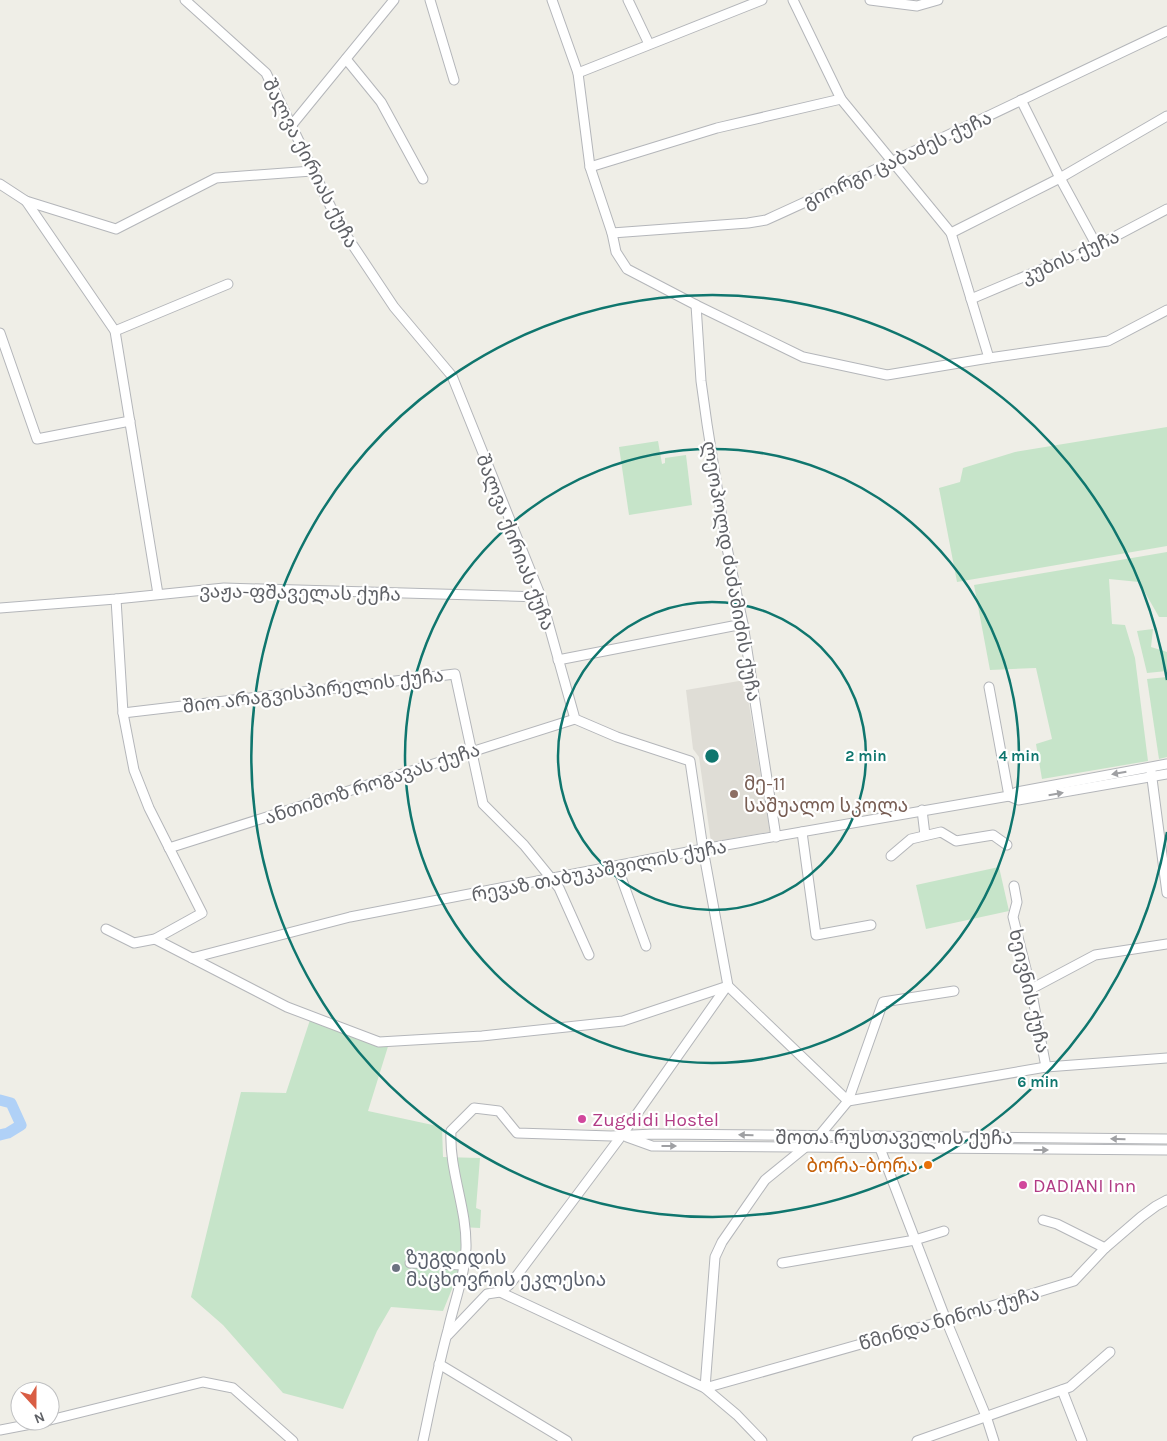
<svg xmlns="http://www.w3.org/2000/svg" width="1167" height="1441" font-family="Karla,'Noto Sans Georgian',sans-serif">
<rect width="100%" height="100%" fill="#efeee7"/>
<polygon fill="#dfddd6" points="745,680 770,832 711,842 699,757 693,749 686,690"/>
<g fill="#c6e4c9">
<polygon points="1167,427 1167,546 957,582 939,488 960,482 963,468 1015,452"/>
<polygon points="658,441 662,464 665,463 665,458 686,455 692,505 629,515 619,447"/>
<polygon points="1167,552 1167,617 1159,617 1139,582 1109,579 1112,624 1125,625 1135,658 1148,761 1042,779 1036,744 1052,739 1036,668 990,670 974,585"/>
<polygon points="1153,629 1151,647 1167,652 1167,671 1147,673 1137,631"/>
<polygon points="1167,677 1167,757 1159,759 1147,679"/>
<polygon points="999,867 1009,911 926,929 916,885"/>
<polygon points="310,1020 349,1031 390,1040 368,1111 442,1127 443,1157 480,1158 476,1208 481,1210 480,1228 461,1227 461,1267 443,1311 391,1307 377,1331 343,1409 283,1393 223,1325 191,1297 241,1092 286,1093"/>
</g>
<g fill="none" stroke-linecap="round" stroke-linejoin="round">
<polyline stroke="#b0d1f7" stroke-width="11" points="0,1100 11,1103 21,1125 8,1133 0,1135"/>
<g stroke="#b4b6ba" stroke-width="11">
<g id="minor">
<polyline points="185,0 266,73 340,226 394,307 452,376 541,597 575,719 617,737 690,761 703,849 728,986 848,1101"/>
<polyline points="430,0 454,80"/>
<polyline points="552,0 578,73 590,167 612,233 616,252 627,269 696,305 803,357 887,375 989,358 1108,341 1167,310"/>
<polyline points="628,0 649,44"/>
<polyline points="793,0 841,99 951,233 989,358"/>
<polyline points="870,0 917,6 938,0"/>
<polyline points="346,59 381,102 423,179"/>
<polyline points="578,73 762,0"/>
<polyline points="1021,100 1060,178 1097,246"/>
<polyline points="291,126 394,0"/>
<polyline points="590,167 717,128 841,99"/>
<polyline points="0,184 26,201 116,229 216,178 312,171"/>
<polyline points="26,201 115,331 158,594"/>
<path d="M612,233L748,223L766,220C901,159 1033,94 1167,31"/>
<polyline points="951,233 1060,178 1167,116"/>
<polyline points="971,299 1097,246 1167,209"/>
<polyline points="696,305 701,381 707,424 726,543 743,624 776,837"/>
<polyline points="115,331 228,284"/>
<polyline points="0,333 37,439 130,421"/>
<polyline points="0,608 116,599 224,588 541,597"/>
<polyline points="558,660 743,624"/>
<polyline points="989,687 1009,796"/>
<polyline points="123,713 455,674 483,804 524,845 559,888 589,955"/>
<polyline points="1151,771 1167,893"/>
<polyline points="1009,796 1018,800 1167,774"/>
<polyline points="922,810 925,835"/>
<polyline points="802,832 816,935 871,925"/>
<polyline points="169,848 575,719"/>
<polyline points="891,856 911,839 941,832 956,841 993,835 1007,845"/>
<polyline points="617,866 646,946"/>
<polyline points="1014,886 1017,902 1013,917 1031,989 1046,1067"/>
<polyline points="106,929 134,943 155,939 202,913 149,808 134,770 123,713 116,599"/>
<polyline points="155,939 287,1007 379,1042 482,1036 623,1021 728,986"/>
<polyline points="192,958 350,917 703,849 1009,796 1017,792 1167,764"/>
<polyline points="1031,989 1095,955 1167,944"/>
<polyline points="954,991 883,1002 848,1101 819,1136 765,1180 722,1242 715,1257 705,1388 946,1320 1074,1281 1105,1248 1141,1217 1156,1206 1167,1200"/>
<polyline points="848,1101 1046,1067 1167,1058"/>
<polyline points="627,1137 652,1146 1167,1150"/>
<polyline points="878,1143 946,1320 986,1416 994,1441"/>
<polyline points="1043,1220 1057,1224 1105,1248"/>
<polyline points="410,1263 464,1265"/>
<polyline points="782,1263 915,1240 944,1231"/>
<polyline points="500,1292 509,1285 518,1274 622,1135 727,986"/>
<polyline points="448,1335 487,1294 500,1292 705,1388 737,1415 762,1441"/>
<polyline points="439,1364 567,1441"/>
<polyline points="1062,1390 1082,1441"/>
<polyline points="50,1420 203,1382 233,1388 293,1441"/>
<polyline points="0,1430 47,1421"/>
<path d="M423,1441C431,1404 438,1366 448,1330C454,1303 465,1275 466,1248C467,1208 449,1171 451,1131L474,1108L499,1111L517,1133L611,1136L654,1134L1167,1139"/>
<polyline points="917,1441 1070,1387 1110,1352"/>
</g>
</g>
<use href="#minor" stroke="#fff" stroke-width="9"/>
</g>
<defs><path id="oneway-solid" d="M-6-.8H1V-3.2L6.5 0L1 3.2V.8H-6Z" transform="scale(1.25)"/></defs>
<g fill="#9fa0a3">
<use href="#oneway-solid" transform="translate(1119 773) rotate(170)"/>
<use href="#oneway-solid" transform="translate(1056 794) rotate(-10)"/>
<use href="#oneway-solid" transform="translate(746 1135) rotate(-179)"/>
<use href="#oneway-solid" transform="translate(1118 1139) rotate(-179)"/>
<use href="#oneway-solid" transform="translate(669 1146)"/>
<use href="#oneway-solid" transform="translate(1041 1150)"/>
</g>
<g fill="none" stroke="#0f766e" stroke-width="2.5">
<circle cx="712" cy="756" r="154"/>
<circle cx="712" cy="756" r="307"/>
<path d="M1167 832A461 461 0 1 1 1167 680"/>
</g>
<circle fill="#8d6e63" stroke="#fff" stroke-width="2" cx="734" cy="794" r="5"/>
<g fill="#d1479c" stroke="#fff" stroke-width="2">
<circle cx="582" cy="1119" r="5"/>
<circle cx="1023" cy="1185" r="5"/>
</g>
<circle fill="#e8710a" stroke="#fff" stroke-width="2" cx="928" cy="1165" r="5"/>
<circle fill="#6b7280" stroke="#fff" stroke-width="2" cx="396" cy="1268" r="5"/>
<g text-anchor="middle" stroke-width="4.5" stroke-linejoin="round" paint-order="stroke">
<g font-size="19" fill="#5f6166" stroke="#fff">
<text transform="translate(897 159) rotate(-25)" y="7">გიორგი ცაბაძეს ქუჩა</text>
<text transform="translate(311 163) rotate(63)" y="7">შალვა ქირიას ქუჩა</text>
<text transform="translate(1070 256) rotate(-24)" y="7">კუბის ქუჩა</text>
<text transform="translate(516 542) rotate(69)" y="7">შალვა ქირიას ქუჩა</text>
<text transform="translate(732 571) rotate(80)" y="7">ლეოპოლდ ძაძამიძის ქუჩა</text>
<text transform="translate(300 592) rotate(1)" y="7">ვაჟა-ფშაველას ქუჩა</text>
<text transform="translate(313 690) rotate(-7)" y="7">შიო არაგვისპირელის ქუჩა</text>
<text transform="translate(372 783) rotate(-18)" y="7">ანთიმოზ როგავას ქუჩა</text>
<text transform="translate(599 870) rotate(-11)" y="7">რევაზ თაბუკაშვილის ქუჩა</text>
<text transform="translate(1030 991) rotate(77)" y="7">ხეივნის ქუჩა</text>
<text x="894" y="1144">შოთა რუსთაველის ქუჩა</text>
<text transform="translate(949 1318) rotate(-16)" y="7">წმინდა ნინოს ქუჩა</text>
</g>
<g font-size="19" fill="#785e54" stroke="#fff" text-anchor="start">
<text x="744" y="790">მე-11<tspan x="744" dy="22">საშუალო სკოლა</tspan></text>
</g>
<g font-size="19" fill="#b23c85" stroke="#fff" text-anchor="start">
<text x="592" y="1126">Zugdidi Hostel</text>
<text x="1033" y="1192">DADIANI Inn</text>
</g>
<g font-size="19" fill="#c56008" stroke="#fff" text-anchor="end">
<text x="918" y="1172">ბორა-ბორა</text>
</g>
<g font-size="19" fill="#5b616d" stroke="#fff" text-anchor="start">
<text x="406" y="1264">ზუგდიდის<tspan x="406" dy="22">მაცხოვრის ეკლესია</tspan></text>
</g>
</g>
<circle cx="712" cy="756" r="8" fill="#0f766e" stroke="#fff" stroke-width="2.5"/>
<g font-size="15" text-anchor="middle" font-weight="bold" fill="#0f766e" stroke="#fff" stroke-width="4.5" stroke-linejoin="round" paint-order="stroke">
<text x="866" y="761">2 min</text>
<text x="1019" y="761">4 min</text>
<text x="1038" y="1087">6 min</text>
</g>
<g transform="translate(35 1406) rotate(159)"><circle r="24" fill="#ffffff" stroke="#bfc0c2"/>
<path d="M0-4L9 19L0 12L-9 19Z" fill="#d95d44"/>
<text y="-8" font-size="14" font-weight="bold" text-anchor="middle" fill="#5f6166">N</text>
</g>
</svg>
